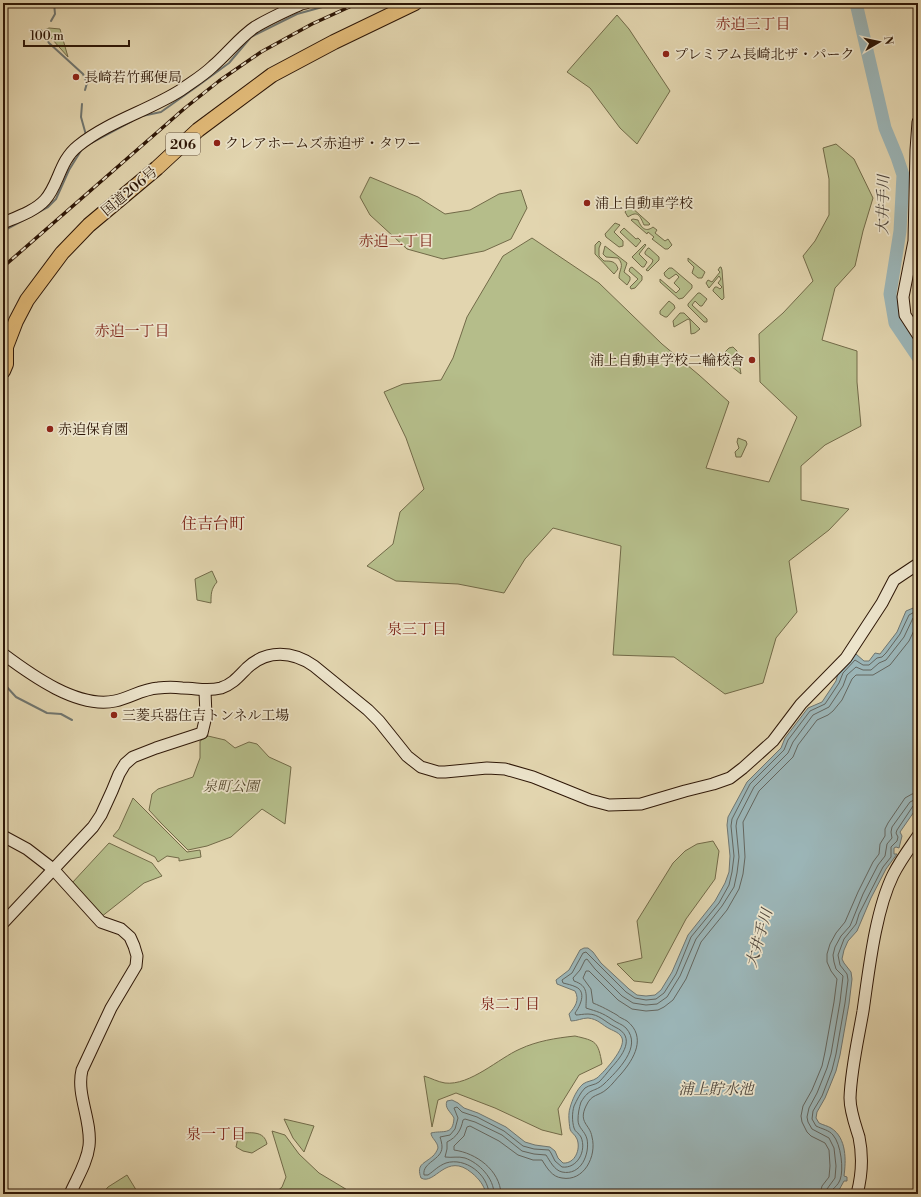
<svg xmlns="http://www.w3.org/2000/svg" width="921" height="1197" font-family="'Libre Bodoni','Noto Serif JP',serif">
<rect width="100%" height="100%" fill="#e2d5af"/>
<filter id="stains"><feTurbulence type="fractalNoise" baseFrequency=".005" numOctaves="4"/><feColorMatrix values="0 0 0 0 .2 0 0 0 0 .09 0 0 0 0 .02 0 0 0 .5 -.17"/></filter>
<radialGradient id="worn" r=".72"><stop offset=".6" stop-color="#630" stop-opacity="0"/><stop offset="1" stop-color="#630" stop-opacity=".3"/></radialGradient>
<g fill="#b5bd8a" stroke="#726a48">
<polygon points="617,15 629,29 670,91 637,144 620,128 590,88 567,72"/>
<polygon points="49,28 60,29 68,57 44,30"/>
<polygon points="836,144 854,159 873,198 863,231 855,266 835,288 822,340 857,351 857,382 861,426 825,445 801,466 801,500 849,509 829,530 789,561 797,612 776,638 763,683 725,694 674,657 613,655 621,546 553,528 525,559 504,593 458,584 396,581 367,566 393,544 400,512 424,489 406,438 384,392 403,384 441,380 453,358 467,317 503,256 532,238 599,283 662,344 699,375 729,402 706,468 769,482 797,417 760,382 759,334 783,313 813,281 803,256 815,241 829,215 829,179 823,148"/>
<polygon points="370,177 418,197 445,214 470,210 499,194 521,190 527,208 511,239 484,251 443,259 407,249 370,215 360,197"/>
<path d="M631,207L650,224L649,225H644C640,216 638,210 628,217L625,212L628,208Z"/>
<path d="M633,219L638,220C641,227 645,233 653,227L657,230L655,233L665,241L668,239L672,245L668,249H665L652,239L654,237L648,232L647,234L631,220Z"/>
<polygon points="615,223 620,225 614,232 623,241 623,246 619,247 606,237 605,234"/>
<polygon points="624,228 636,239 638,238 641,241 636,247 620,232"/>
<path d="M599,241L601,243L599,248V256L604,261C611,261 616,261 618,269L614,274L595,254V245Z"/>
<polygon points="645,244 646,245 639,254 647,262 644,267 642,267 632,257"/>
<path d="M605,246L627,263L624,272L630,277V280L627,285L619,278C619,269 625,266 618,258L606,257L603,254Z"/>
<polygon points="648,248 649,248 659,257 659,260 648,271 646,270 652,263 653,260 645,254 645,252"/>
<polygon points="688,258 705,272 702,278 698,278 692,273 694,267 688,261"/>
<polygon points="632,267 642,276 642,280 635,288 631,289 630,287 638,279 629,271 630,268"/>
<polygon points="720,267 721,267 722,270 724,298 722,300 713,291 713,290 715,287 717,287 720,289 722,287 718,283 721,279 719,276 709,288 706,283 708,280 712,282 720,272 718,270"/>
<polygon points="669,268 672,268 692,285 692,288 683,298 679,299 660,282 660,279 676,293 680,289 674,283 679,277 676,274 669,279 665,276 664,273"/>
<polygon points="698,293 700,293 707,299 702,306 700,306 695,301 692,305 707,319 707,322 704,322 688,306 688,304"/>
<polygon points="669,301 674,305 675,308 667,317 665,317 660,314 660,311"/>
<polygon points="680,313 684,313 700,329 695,333 691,334 690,320 688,319 674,327 673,321"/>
<polygon points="733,347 737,351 741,374 731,366 725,352 729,348"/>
<polygon points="738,438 746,441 747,444 741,457 736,457 735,452 739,448 737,442"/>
<path d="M212,571L217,582C211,589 211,594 211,603L197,600L195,579Z"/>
<polygon points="208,736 225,740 235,748 249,742 257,744 269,757 291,767 285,824 262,809 231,837 207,846 188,850 161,823 149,810 152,794 158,789 193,777 200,758 200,741"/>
<polygon points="133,798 187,852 200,850 201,857 179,861 179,858 167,856 158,862 155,857 113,836 119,829"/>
<polygon points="713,841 719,851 715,879 686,919 652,983 634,981 617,964 642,958 637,921 673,863 685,851 697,844"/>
<polygon points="109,843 152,863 162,876 144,883 101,917 72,883"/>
<path d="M575,1036C596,1041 598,1041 602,1064L579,1075L558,1109L562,1135L542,1130L495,1108L456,1093L438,1100L432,1127L424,1076C431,1078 438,1082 445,1083C470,1086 499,1058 520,1049C537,1041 556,1038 575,1036Z"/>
<polygon points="284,1119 314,1126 304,1152 293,1138"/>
<polygon points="272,1131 285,1135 299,1154 319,1173 354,1194 274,1194 282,1187 286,1177"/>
<path d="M239,1133C250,1133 264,1130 267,1144L252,1153L243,1151L236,1147Z"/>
<polygon points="127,1175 138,1193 102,1194 108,1187"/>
</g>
<path fill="#9bb5b7" stroke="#6f7671" d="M918,606V806L900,832L902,836L899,848L896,847L894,848V854H897L886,869L871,898L857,931L848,941L844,950L842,959L844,963L851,972L852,979L849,1004L840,1055L836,1071L825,1098L817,1112L816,1118L819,1123C823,1125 828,1126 831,1128C847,1138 846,1161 844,1176L847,1177V1181H844L839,1190L832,1194H486C484,1185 479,1179 472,1173C446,1151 435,1186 421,1178C416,1164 424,1164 433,1156C435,1154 437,1151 438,1148C438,1142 431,1138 431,1133C443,1130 453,1136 454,1118C451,1112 444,1108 447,1101L452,1100L458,1103L464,1108L478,1113L506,1127L525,1142L535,1145L550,1147L555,1151L558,1158L563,1163C575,1164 581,1149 577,1139C575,1134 571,1133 570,1129C569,1122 568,1114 570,1108C572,1100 577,1089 583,1084C587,1081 593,1081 597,1078C605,1071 626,1048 622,1038C620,1033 614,1031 610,1029C602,1025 598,1019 588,1018C582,1018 577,1021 571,1021L569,1014C575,1007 580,1000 575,991L557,984L556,980L569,970L580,950L584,948H588L593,952L601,963L629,989L637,995L646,996L655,995L661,990L672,972L688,935L715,901L725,883L729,872L730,856L727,825L728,817L747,782L781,748L785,738L808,708L822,702L836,681L839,670L856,654L864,661H869L875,653L880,654L897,632L906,611Z"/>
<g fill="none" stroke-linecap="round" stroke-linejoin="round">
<g stroke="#64665f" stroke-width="1">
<path d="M489,1194C488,1174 465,1157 446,1163C438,1166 434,1171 428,1175H424C422,1162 442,1160 442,1147C442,1144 441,1140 440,1137L450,1135L455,1129L458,1118L454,1108L457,1107L462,1112L477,1117L504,1131L523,1146L534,1149L549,1150L551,1153L555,1161L562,1167C577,1169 587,1151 581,1137C579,1133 575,1132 574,1128C572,1121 572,1113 574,1106C577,1100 580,1093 585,1088C589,1085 595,1085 599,1082C603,1078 607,1073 611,1068C622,1056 637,1037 615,1027C605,1022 599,1014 588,1014C583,1014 579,1015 576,1015L575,1013C580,1006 587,992 576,987C572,985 567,984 563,983L562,980L572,973L583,953L586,952L626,992L635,998L646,1000L656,999L664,993L676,974L691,937L719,903L729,885L732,872L734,856L731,826L732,819L750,784L784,750L788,740L810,711L825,704L839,683L843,673L855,660L863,665H869L877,658L882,657L886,653L900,634L909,615L918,610"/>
<path d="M494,1194C494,1178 479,1163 465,1158C458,1156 452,1158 445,1157L447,1149V1142C457,1137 461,1130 463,1120L465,1119L475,1122L502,1135L522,1151L534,1154L546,1155C550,1161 554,1170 562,1172C581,1176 590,1154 587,1139C585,1131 578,1128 578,1120C578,1114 579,1108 581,1102C590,1087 594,1093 604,1084C617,1071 643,1047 626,1028C622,1024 617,1023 613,1020C601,1012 598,1012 586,1008C586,995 589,986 574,981L573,978L580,970L585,960L587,959L595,969L622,996L633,1003L646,1005L657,1004L667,997L680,976L696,939L722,906L734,887L737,873L739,857L736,826L737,820L754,787L788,753L793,742L813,715L829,707L843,686L847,675L856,667L863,670H871L879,663L886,660L904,637L913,618L918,616"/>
<path d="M501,1194C500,1170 476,1153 454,1150V1146L464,1136L467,1127L470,1126L499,1141L518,1155L533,1160H542C547,1168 552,1177 562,1178C584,1182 597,1156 592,1137C590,1124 578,1123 586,1106C592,1093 598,1097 607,1089C612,1085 616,1079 621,1074C634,1059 647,1037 627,1021C624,1019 620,1018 617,1015C608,1010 603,1007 593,1003L591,989L583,978L586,971H589L618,1000L632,1009L646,1011L658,1010L664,1007L673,1000L686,979L701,942L727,910L739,889L743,874L745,857L743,822L759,791L793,757L798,745L817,720L828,715L833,711L842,700L852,679L856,675H873L890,665L909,641L918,622"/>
<polyline points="820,1194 822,1186 829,1177 830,1166 829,1150 825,1143 811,1136 807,1132 802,1122 801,1116 803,1106 812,1090 822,1066 825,1052 834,1002 837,979 831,971 827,962 827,954 830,944 836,933 845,922 858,892 873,862 879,854 880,844 885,836 885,829 888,823 905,798 912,794 918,793"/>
<polyline points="826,1194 827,1189 835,1178 836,1166 834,1148 829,1138 812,1129 808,1122 807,1117 809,1108 817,1093 827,1068 831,1054 840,1002 843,976 836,969 834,962 833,955 835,947 841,936 850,926 863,894 878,865 885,856 887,844 892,838 891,832 892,827 910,802 914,800 918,799"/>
<path d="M831,1194L832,1190C835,1187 838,1185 840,1180C844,1170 841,1144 833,1135C829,1130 822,1129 816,1126L812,1119L813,1111L822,1096L832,1070L836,1054L845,1003L848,980L847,974L840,965L838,955L844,939L856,924L859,914L883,867L891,857V847L897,841L898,837L896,833L897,830L913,806L918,804"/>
</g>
<g stroke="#6f7671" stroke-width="2">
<polyline points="51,21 55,14 54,3"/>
<polyline points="41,30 49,43 83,74 87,83 85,90"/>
<polyline points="82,104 81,117 86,135"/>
<polyline points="142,116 161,112 199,85 229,63 251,37 297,14 326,6 331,3"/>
<polyline points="91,143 132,121"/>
<polyline points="3,231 48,207 56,199 69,170 82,149"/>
<polyline points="5,685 16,697 47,713 61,714 72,720"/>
</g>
<polyline stroke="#9bb5b7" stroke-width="13" points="856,3 885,128 897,157 903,175 900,231 890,294 895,323 918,357"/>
<g stroke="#2e1707" stroke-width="13">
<g id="secondary">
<polyline points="918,122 916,150 914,241 903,297 905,315 918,335"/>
<path d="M3,223C17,217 35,211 45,200C59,185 59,161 78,146C109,121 148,111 181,90C192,82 204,75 213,66C227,54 240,37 255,27C270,18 286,11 301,4L306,3"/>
<path d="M3,654C31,675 78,709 115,701C130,698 142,689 158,688C166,687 175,687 182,688C197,688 206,692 221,688C233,684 239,676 247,668C267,649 293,651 314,666L368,710L379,721L407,756L421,767L438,772H445L487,768L505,769L533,777L590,800L609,805L641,804L685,791L713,784L730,778L743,768L773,741L801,704L846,658L882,603L894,580L918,564"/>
<path d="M3,836L27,849L53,869L101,922L121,929L130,937L134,946L137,956L136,966L111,1008L82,1070C76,1095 92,1120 89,1146C87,1163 77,1178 70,1194"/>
<polyline points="3,923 93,827 101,815 112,791 119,774 125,764 133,757 156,748 202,733 206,716 205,691"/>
<path d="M857,1194C862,1175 863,1156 859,1137C855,1124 850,1111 850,1098C851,1069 858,1040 863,1011C869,970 875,912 893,875C900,861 909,849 918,836"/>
</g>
</g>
<g stroke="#2e1707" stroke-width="16">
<g id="highway">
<polyline points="3,351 6,347 16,321 27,300 62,253 89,225 157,168 198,130 272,75 334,42 415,3"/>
<polyline points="3,371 6,364 6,347"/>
</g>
</g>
<use href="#secondary" stroke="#ece4cb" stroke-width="11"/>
<use href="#highway" stroke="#e1ba78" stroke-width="14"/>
<g stroke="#2e1707" stroke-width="3.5">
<polyline id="rail" points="3,267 185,108 219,81 261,52 312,24 358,3"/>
</g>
<use href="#rail" stroke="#ece4cb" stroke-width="2" stroke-dasharray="6" stroke-linecap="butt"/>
</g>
<g fill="#8f2418" stroke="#ece4cb" stroke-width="1.5">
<circle cx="666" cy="54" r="4"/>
<circle cx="76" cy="77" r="4"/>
<circle cx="217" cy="143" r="4"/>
<circle cx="587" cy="203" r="4"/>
<circle cx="752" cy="360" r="4"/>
<circle cx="50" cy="429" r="4"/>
<circle cx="114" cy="715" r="4"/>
</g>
<g text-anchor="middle" stroke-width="3.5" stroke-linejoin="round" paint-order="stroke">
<rect fill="#ece4cb" stroke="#675442" stroke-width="1" x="166" y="133" width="34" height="22" rx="3"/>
<g font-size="13" font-weight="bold" fill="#2e1707">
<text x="183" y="149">206</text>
</g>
<g font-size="14" fill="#2e1707" stroke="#ece4cb" text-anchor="start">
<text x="674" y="59">プレミアム長崎北ザ・パーク</text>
<text x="84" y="82">長崎若竹郵便局</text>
<text x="225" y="148">クレアホームズ赤迫ザ・タワー</text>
<text x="595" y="208">浦上自動車学校</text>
<text x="744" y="365" text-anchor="end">浦上自動車学校二輪校舎</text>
<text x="58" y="434">赤迫保育園</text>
<text x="122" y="720">三菱兵器住吉トンネル工場</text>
</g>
<g font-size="14" fill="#2e1707" stroke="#ece4cb">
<text transform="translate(129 191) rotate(-40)" y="5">国道206号</text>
</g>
<g font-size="14" font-style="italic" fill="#56492e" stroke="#ece4cb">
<text x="231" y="791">泉町公園</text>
</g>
<g font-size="15" fill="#7a1f14" stroke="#ece4cb">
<text x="753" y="29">赤迫三丁目</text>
<text x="396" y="246">赤迫二丁目</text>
<text x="132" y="336">赤迫一丁目</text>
<text x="417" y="634">泉三丁目</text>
<text x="510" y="1009">泉二丁目</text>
<text x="216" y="1139">泉一丁目</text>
</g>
<g font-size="15" font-style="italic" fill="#4f463c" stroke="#ece4cb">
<text transform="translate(883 205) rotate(-89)" y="5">大井手川</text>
<text transform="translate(759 938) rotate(-74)" y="5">大井手川</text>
<text x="716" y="1094">浦上貯水池</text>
</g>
<g font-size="16" fill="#7a1f14" stroke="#ece4cb">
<text x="213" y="529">住吉台町</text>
</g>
</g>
<rect width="921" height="1197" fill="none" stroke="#e2d5af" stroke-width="16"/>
<rect x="4" y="4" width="913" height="1189" fill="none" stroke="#2e1707" stroke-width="2"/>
<rect x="8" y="8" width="905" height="1181" fill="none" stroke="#2e1707"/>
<g transform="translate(879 42) rotate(81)" stroke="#ece4cb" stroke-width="3" paint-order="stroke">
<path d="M0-3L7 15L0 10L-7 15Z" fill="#2e1707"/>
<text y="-6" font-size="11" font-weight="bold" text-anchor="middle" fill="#2e1707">N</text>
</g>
<path d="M24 40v6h105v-6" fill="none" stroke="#2e1707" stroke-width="2"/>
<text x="30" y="40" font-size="12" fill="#2e1707" stroke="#ece4cb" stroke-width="3" paint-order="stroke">100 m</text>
<rect width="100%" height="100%" filter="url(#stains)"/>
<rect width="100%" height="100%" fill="url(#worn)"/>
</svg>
